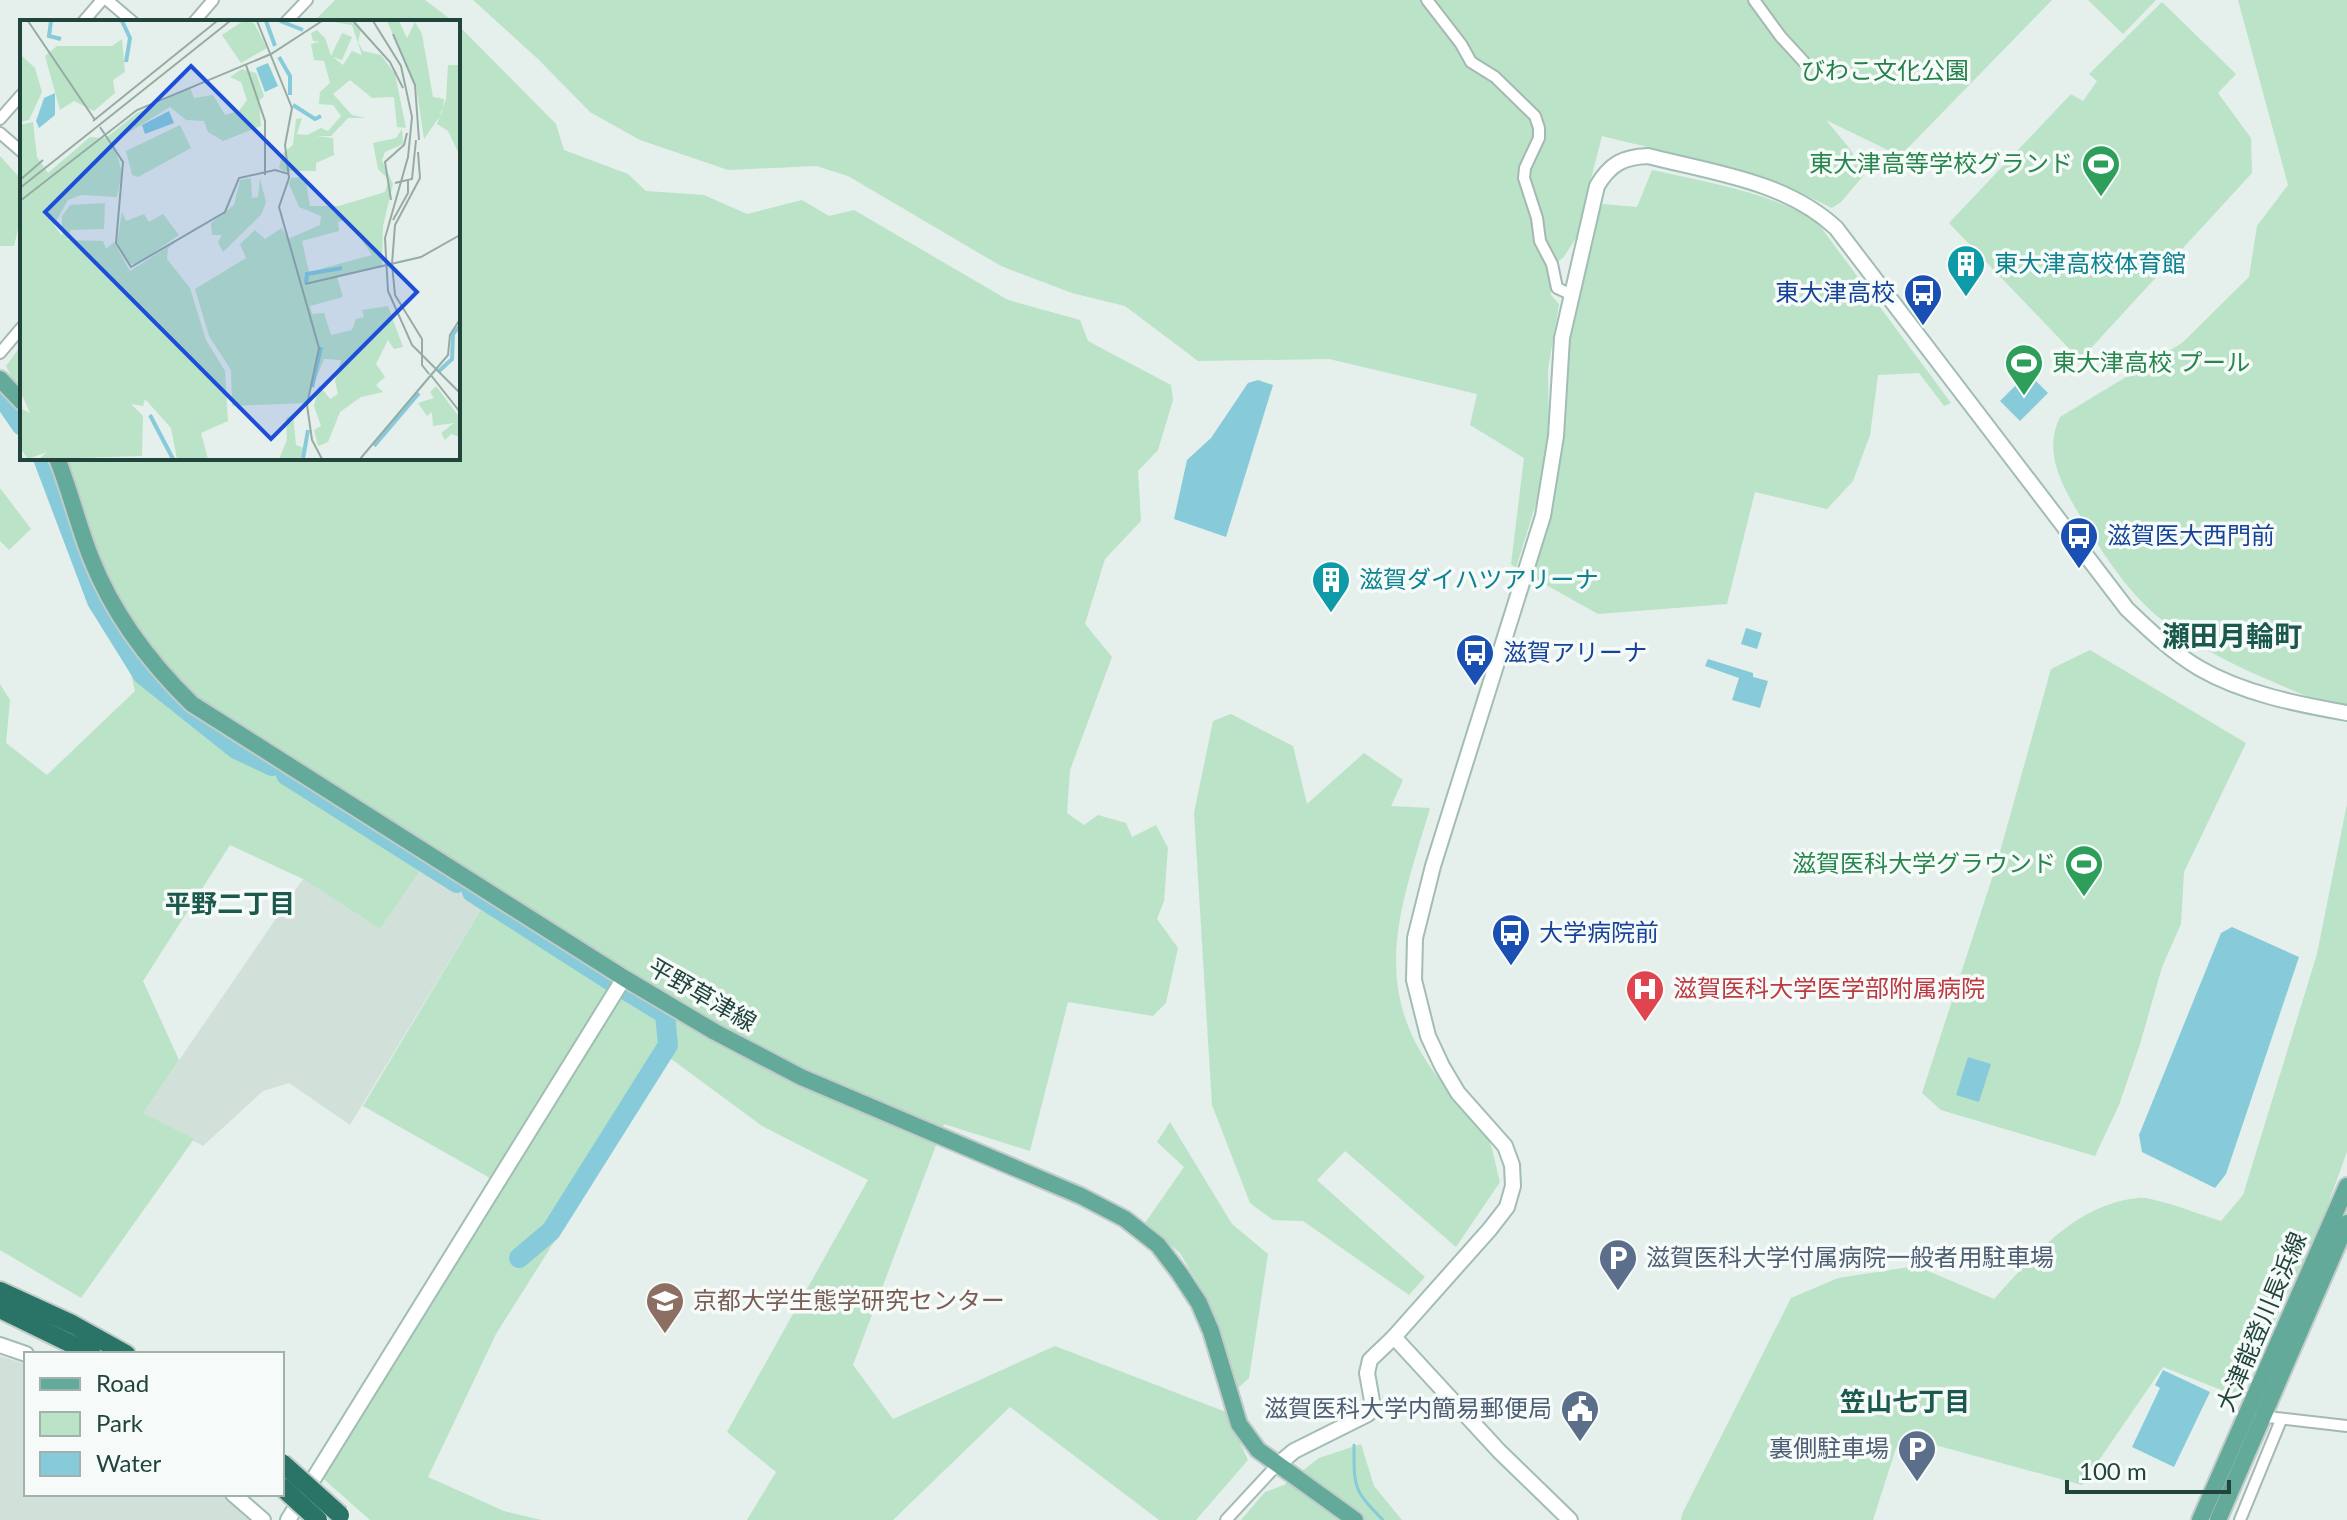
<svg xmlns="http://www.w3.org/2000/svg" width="2347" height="1520" font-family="Lato,'Noto Sans JP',sans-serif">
<rect width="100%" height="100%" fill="#e5efeb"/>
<g fill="#d2e0da">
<polygon points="429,858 489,896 350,1125 289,1083 263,1091 203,1146 143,1113 303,879 380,929"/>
<polygon points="0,1356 26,1364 26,1494 223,1494 250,1518 249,1520 0,1520"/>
</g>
<g fill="#bbe3c7">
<polygon points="335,0 425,0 454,22 313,22"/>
<path d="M473,0H2052L1900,156L1826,120L1850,149L1864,175L1841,202L1832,208C1760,171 1680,155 1602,136L1576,238L1563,258L1548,268L1551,295L1559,304L1548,370L1549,437L1537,500L1516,568L1511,564L1524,458L1470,425L1477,394L1329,359L1198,361L1125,306L1072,293L1001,266L848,176L816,166L728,170L640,140L590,112L538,59Z"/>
<polygon points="2088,0 2156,0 2123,34"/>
<path d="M2238,0H2347V713C2283,685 2211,661 2157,616C2124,588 2101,550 2079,514C2061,484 2043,451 2060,417L2182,343L2249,277L2257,226L2288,185Z"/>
<polygon points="2162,2 2236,74 2218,93 2251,138 2252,173 2080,360 1949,223 2071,94 2083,101 2097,81 2089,74"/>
<polygon points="458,25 556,124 564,150 628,174 646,191 704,195 747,214 802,200 829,216 854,210 1008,300 1080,320 1088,341 1171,385 1173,400 1158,450 1138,471 1141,521 1105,559 1085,624 1112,657 1070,770 1067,813 1084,825 1098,815 1126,823 1132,837 1156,825 1168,848 1164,901 1157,919 1178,948 1166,1003 1153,1016 1068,1002 1030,1151 944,1124 853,1365 893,1419 1055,1346 1226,1412 1248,1460 1196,1520 1159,1520 1010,1407 893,1520 747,1520 776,1472 727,1432 868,1180 762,1126 670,1058 496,1334 428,1477 504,1511 541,1520 370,1520 317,1473 497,1182 363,1106 489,896 429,858 380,929 303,879 230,845 143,981 179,1060 143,1113 194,1139 81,1298 0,1250 0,684 10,700 6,743 47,775 135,691 115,606 52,458 458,458"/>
<polygon points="0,156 22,180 22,212 14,246 0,246"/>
<path d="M1652,170C1709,183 1767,191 1817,222L1951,403L1944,406L1919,373L1878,375L1870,435L1853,481L1827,509L1755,492L1727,604L1598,614L1532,577L1549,518L1562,448L1566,350L1578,288L1602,204L1637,207Z"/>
<polygon points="22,344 22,398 6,366"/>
<polygon points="0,488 31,529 9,550 0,541"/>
<polygon points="2090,650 2246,743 2184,872 2181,924 2162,967 2140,1044 2119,1105 2095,1156 1941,1110 1922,1093 1996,866 2051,669"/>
<path d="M1231,714L1293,746L1307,804L1364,753L1403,780L1391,806L1430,808C1403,901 1369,980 1431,1068C1445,1088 1480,1120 1489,1140C1494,1153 1496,1168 1500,1182L1456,1247L1345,1151L1317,1180L1425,1277L1409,1295L1303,1221L1273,1220L1250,1203L1212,1105L1194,813L1213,721Z"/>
<path d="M2347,804V1152L2313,1245L2295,1241L2306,1255L2239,1397L2163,1367L2082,1485L1917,1440L1896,1448L1873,1520H1681L1682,1514L1791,1298L1838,1278L1916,1266L1994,1299C2033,1256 2076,1204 2138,1198C2153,1196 2203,1216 2221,1221L2243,1195L2317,954Z"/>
<polygon points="1170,1122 1232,1224 1268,1254 1249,1378 1238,1388 1208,1300 1180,1253 1145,1223 1184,1167 1157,1142"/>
<polygon points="1361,1444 1374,1486 1402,1520 1241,1520 1265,1492 1284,1485 1319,1458"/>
</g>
<g fill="#87cbda">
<polygon points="2028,373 2048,393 2020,421 2000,401"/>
<polygon points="1258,380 1273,385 1226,537 1174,519 1187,460 1211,438 1248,383"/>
<polygon points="1746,628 1762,633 1757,649 1741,644"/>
<polygon points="1708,659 1753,673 1753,677 1768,681 1760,708 1732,700 1739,678 1705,666"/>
<polygon points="2232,927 2299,957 2226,1174 2215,1188 2142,1152 2139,1135 2221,933"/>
<polygon points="1968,1057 1991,1064 1979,1102 1956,1095"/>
<polygon points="2163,1370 2210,1392 2174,1467 2132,1447 2160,1388 2155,1385"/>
</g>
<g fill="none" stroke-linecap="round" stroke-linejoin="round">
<path stroke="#87cbda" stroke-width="3" d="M1354,1445C1354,1487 1353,1490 1383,1520"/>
<g stroke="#87cbda" stroke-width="20">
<polyline points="0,394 22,426"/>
<polyline points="43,458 97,601 143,675 236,749 272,766"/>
<polyline points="286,775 457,883"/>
<polyline points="472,892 611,981"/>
<polyline points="519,1258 551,1231 668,1045 665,1014 627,991"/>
</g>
<g stroke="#a6b8b3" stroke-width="14">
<g id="street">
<polyline points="107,0 133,22"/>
<polyline points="1427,0 1461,44 1471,62 1495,77 1535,116 1539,128 1539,138 1525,168 1524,178 1537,218 1540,241 1552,264 1557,288 1570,294"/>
<polyline points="1754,0 1781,37 1804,62"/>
<polyline points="83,22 102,0"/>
<polyline points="194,22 213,0"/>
<polyline points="286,22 307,0"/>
<polyline points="0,119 22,94"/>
<polyline points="0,133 22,152"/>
<polyline points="0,353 22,327"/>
<polyline points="2259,1416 2347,1426"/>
<polyline points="1226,1520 1276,1466"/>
<polyline points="2240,1520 2281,1420"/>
</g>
</g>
<g stroke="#a1bdb4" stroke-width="18">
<g id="secondary">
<polyline points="1394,1337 1499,1451 1570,1520"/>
<polyline points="0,1345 26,1354"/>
<path d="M1276,1466L1294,1451L1368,1414L1372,1401L1367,1373L1370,1360L1394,1337L1490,1229L1507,1207L1513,1186L1512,1165L1505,1146L1458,1093L1442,1066L1428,1036L1414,980L1415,938L1433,866L1543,516L1556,436L1562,338L1597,186C1610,164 1623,157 1648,156C1714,173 1785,181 1836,228L2127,609C2149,630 2172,652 2199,668C2244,694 2297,704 2347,713"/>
<polyline points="233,1494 263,1520"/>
<polyline points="288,1520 624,978"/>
</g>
</g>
<g stroke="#c1cbc8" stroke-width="20">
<g id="primary">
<polyline points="0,379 22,402"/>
<path d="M57,458C70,491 78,525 91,558C113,614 150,663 192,704L624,978L715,1032L801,1077L1081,1196L1125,1219L1158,1245L1180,1274L1199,1303L1211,1331L1239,1424L1258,1450L1355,1520"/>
<polyline points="2200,1520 2347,1186"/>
<polyline points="2218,1520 2347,1223"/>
</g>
</g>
<g stroke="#c1cbc8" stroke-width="22">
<g id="highway">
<polyline points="0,1291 72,1324 126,1354"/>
<polyline points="0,1309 92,1354"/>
</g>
</g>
<use href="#street" stroke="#fff" stroke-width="10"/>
<use href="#secondary" stroke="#fff" stroke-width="14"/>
<use href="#primary" stroke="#64aa9a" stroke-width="16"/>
<use href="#highway" stroke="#297467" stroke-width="18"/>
<g stroke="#c1cbc8" stroke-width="22" stroke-linecap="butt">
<g id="highway-bridge">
<polyline points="282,1463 340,1515"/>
<polyline points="282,1487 318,1520"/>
</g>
</g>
<use href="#highway-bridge" stroke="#297467" stroke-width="18"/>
</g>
<defs>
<g id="stadium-pin" transform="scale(2)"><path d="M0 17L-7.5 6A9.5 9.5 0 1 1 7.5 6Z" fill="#2e9e5b" stroke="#f6fbf9"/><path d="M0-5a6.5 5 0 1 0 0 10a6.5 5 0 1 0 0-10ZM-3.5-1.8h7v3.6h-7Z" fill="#fff"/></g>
<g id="building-pin" transform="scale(2)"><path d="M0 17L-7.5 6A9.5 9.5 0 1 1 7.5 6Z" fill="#0f9aa8" stroke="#f6fbf9"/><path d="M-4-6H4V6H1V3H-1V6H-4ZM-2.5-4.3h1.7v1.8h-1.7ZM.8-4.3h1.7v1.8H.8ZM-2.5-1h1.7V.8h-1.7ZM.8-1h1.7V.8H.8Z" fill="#fff"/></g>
<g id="bus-pin" transform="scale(2)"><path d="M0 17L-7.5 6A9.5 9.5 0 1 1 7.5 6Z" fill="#1a4fb4" stroke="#f6fbf9"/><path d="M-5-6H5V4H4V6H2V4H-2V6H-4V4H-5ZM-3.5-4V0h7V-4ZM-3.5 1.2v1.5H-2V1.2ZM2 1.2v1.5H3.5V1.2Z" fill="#fff"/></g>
<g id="hospital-pin" transform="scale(2)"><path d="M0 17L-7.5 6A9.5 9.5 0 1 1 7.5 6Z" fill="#e0444e" stroke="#f6fbf9"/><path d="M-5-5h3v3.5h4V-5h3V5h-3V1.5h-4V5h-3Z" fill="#fff"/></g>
<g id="parking-pin" transform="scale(2)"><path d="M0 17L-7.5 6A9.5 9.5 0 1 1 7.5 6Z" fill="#5c6f8a" stroke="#f6fbf9"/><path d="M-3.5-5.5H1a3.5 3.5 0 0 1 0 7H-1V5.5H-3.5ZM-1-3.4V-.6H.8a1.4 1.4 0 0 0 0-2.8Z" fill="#fff"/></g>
<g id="university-pin" transform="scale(2)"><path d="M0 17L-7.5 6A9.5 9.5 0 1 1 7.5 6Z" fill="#8d6e63" stroke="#f6fbf9"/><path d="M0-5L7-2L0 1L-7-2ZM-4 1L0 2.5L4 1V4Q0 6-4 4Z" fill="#fff"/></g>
<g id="civic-pin" transform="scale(2)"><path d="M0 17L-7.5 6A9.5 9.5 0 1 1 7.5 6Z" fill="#5c6f8a" stroke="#f6fbf9"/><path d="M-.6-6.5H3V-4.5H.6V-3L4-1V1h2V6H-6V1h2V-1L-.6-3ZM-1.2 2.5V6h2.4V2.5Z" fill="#fff"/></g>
</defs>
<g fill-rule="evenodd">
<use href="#stadium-pin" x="2101" y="164"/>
<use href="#building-pin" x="1966" y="264"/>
<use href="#bus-pin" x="1923" y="293"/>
<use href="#stadium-pin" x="2024" y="363"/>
<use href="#bus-pin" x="2079" y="536"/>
<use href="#building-pin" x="1331" y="580"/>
<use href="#bus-pin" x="1475" y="653"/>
<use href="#stadium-pin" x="2084" y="864"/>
<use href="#bus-pin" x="1511" y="933"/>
<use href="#hospital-pin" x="1645" y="989"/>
<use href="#parking-pin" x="1618" y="1258"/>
<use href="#university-pin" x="665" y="1301"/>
<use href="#civic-pin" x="1580" y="1409"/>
<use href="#parking-pin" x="1917" y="1449"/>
</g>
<g text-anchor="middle" stroke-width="7" stroke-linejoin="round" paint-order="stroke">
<g font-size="24" fill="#26804c" stroke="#f6fbf9">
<text x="1885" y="79">びわこ文化公園</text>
</g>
<g font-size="24" fill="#27864d" stroke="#f6fbf9" text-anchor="end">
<text x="2073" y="172">東大津高等学校グランド</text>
<text x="2052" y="371" text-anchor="start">東大津高校 プール</text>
<text x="2056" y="872">滋賀医科大学グラウンド</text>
</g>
<g font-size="24" fill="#0d838f" stroke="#f6fbf9" text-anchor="start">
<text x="1994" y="272">東大津高校体育館</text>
<text x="1359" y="588">滋賀ダイハツアリーナ</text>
</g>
<g font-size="24" fill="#164399" stroke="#f6fbf9" text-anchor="start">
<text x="1895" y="301" text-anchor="end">東大津高校</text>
<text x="2107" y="544">滋賀医大西門前</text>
<text x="1503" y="661">滋賀アリーナ</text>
<text x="1539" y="941">大学病院前</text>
</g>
<g font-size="24" fill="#be3a42" stroke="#f6fbf9" text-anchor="start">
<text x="1673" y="997">滋賀医科大学医学部附属病院</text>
</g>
<g font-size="24" fill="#21443c" stroke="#f6fbf9">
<text transform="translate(702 995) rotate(30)" y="8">平野草津線</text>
<text transform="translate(2262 1322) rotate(-67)" y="8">大津能登川長浜線</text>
</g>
<g font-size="24" fill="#4e5e75" stroke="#f6fbf9" text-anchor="end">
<text x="1646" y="1266" text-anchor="start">滋賀医科大学付属病院一般者用駐車場</text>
<text x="1552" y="1417">滋賀医科大学内簡易郵便局</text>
<text x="1889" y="1457">裏側駐車場</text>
</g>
<g font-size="24" fill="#785e54" stroke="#f6fbf9" text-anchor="start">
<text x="693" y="1309">京都大学生態学研究センター</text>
</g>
<g font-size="26" font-weight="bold" fill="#1a594c" stroke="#f6fbf9">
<text x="230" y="913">平野二丁目</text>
<text x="1905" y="1411">笠山七丁目</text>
</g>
<g font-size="28" font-weight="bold" fill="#1a594c" stroke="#f6fbf9">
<text x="2232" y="646">瀬田月輪町</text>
</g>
</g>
<g transform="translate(20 20)">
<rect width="440" height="440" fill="#e5efeb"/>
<path d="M223,1L234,3L247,28L221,43L202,15ZM307,1L331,2L341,9L338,22L343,31L361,35L375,54L386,108L377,107L374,77L352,78L330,60L313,74L332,95L345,98H328L311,116H296L313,118L314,135L296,143V151H264L259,148L263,133L273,125L276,99L282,98L277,114L287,115L301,108L308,111L321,96L313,85L299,84L300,72L310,63L304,41L294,40L291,24L300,22L293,21L291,13L297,10L305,18L311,36L322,13L332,17L322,40L313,37L323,45L332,31L342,35L332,5ZM367,1H379L387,18L395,2L402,14L413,77L424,79L422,93L404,119L396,66ZM102,19L105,52L93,60L95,73L74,91L54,81L40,90L25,36L37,26H92ZM1,35L15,48L22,72L9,100L0,102ZM428,45H440V136L428,111L417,104L426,79ZM222,49L236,53L244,76L239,81L241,106L203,121L188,112L184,101L166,100L150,87L93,122L102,152L97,177L61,175L48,180L34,205L42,216V196L50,185L85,183L84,209L50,210V219L43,220L83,221L86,229L94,222L110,251L160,219L148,228L147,239L170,268L186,320L205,351L208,401L181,413L188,439H157L151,408L125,379L123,386L111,384L123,396L122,436L19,439L27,432L8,439L0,428V388L10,393L0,371V105L13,102L17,137L28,153L70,117L86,118L117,93L170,68L174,78L193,75L205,95L219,91L227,80L221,62L210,57ZM160,105L171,128L118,157L112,155L106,131ZM382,109L383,124L365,132L362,140L373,164L363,206L362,246L317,257L323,277L290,286L292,294L304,293L311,315L332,310L336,299L344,297L342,290L368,286L383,327L374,329L368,320L356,344L365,357L356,365L363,372L341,377L320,392L308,422L298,426L294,410L301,406L294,386L299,365L310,379L318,374L315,361L321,340L304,339L286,383L212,386L211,350L189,316L175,269L226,238L220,224L235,210L245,219L262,208L268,219L300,205L301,196L279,187L269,164L271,158L285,157L290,186H319L365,172L369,160L358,149L353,123L376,118ZM327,200L352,235L289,252L282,221L319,211L318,202ZM231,158L232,178L238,177L240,158L246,182L241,195L203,232L198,222L202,215H192L191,203L214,185L220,160ZM102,192L106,201L124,194L129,202L143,194L159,215L116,245L108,243L97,222ZM416,366L440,398V417L431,414L425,420L421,413L434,403L413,406L412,392L407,396L398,383L414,378L410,372ZM273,394L276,425L284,428L285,439H259L267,420L266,398Z" fill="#bbe3c7" fill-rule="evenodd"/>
<path d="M248,43L258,66L245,72L236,48ZM35,73V95L19,108L16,101L24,78ZM149,91L154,103L125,114L122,105Z" fill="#87cbda"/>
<path fill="none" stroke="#87cbda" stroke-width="4" d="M31,1L29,16L41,19M102,1L110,18L106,42M246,1L255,26M260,1L283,10M259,37L270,56V75M273,85L295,99L301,96M286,263L287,254L322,248M418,352L432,339L433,314L440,306M292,367L301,327M130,395L153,439M354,426L399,373M283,439L288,410"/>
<path fill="none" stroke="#97aba5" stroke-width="2" d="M8,1L75,100M237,1L272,88L265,125L269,158L259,187L299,328L287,385L292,420L302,439M333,1L370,42L383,68M353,1L381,46L392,97L388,137L365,218L368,271L392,325L440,373M373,14L395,65L399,120M226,45L245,101V155M73,101L197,1M80,107L103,142L96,223L111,247L205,192L219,158L255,150L269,154M398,132L400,158L375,205L372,244L375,275L402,319V345L409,354M0,160L23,140M375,163L392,159L396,120M0,168L210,1M371,180L365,142L384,125L387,113M0,181L117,90L251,34L302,1M373,200L388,173V161M285,264L401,237L440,215M410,354L440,392M340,439L428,335L430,315L440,299"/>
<path fill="#1d4ed8" fill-opacity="0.15" stroke="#1d4ed8" stroke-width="4" d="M171,46L397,272L251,419L25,192Z"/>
<rect width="440" height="440" fill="none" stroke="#21443c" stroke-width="4"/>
</g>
<rect x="24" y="1352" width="260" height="144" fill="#f6fbf9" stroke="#a1b2ad" stroke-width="2"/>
<rect x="40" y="1378" width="40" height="12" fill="#64aa9a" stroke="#a1b2ad" stroke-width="2"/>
<text x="96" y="1392" font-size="24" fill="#21443c">Road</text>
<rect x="40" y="1412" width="40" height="24" fill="#bbe3c7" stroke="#a1b2ad" stroke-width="2"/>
<text x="96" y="1432" font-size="24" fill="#21443c">Park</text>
<rect x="40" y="1452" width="40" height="24" fill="#87cbda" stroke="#a1b2ad" stroke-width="2"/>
<text x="96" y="1472" font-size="24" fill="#21443c">Water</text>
<path d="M2067 1480v12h162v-12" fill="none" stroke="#21443c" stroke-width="4"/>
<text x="2079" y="1480" font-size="24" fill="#21443c" stroke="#f6fbf9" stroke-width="6" paint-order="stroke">100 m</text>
</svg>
